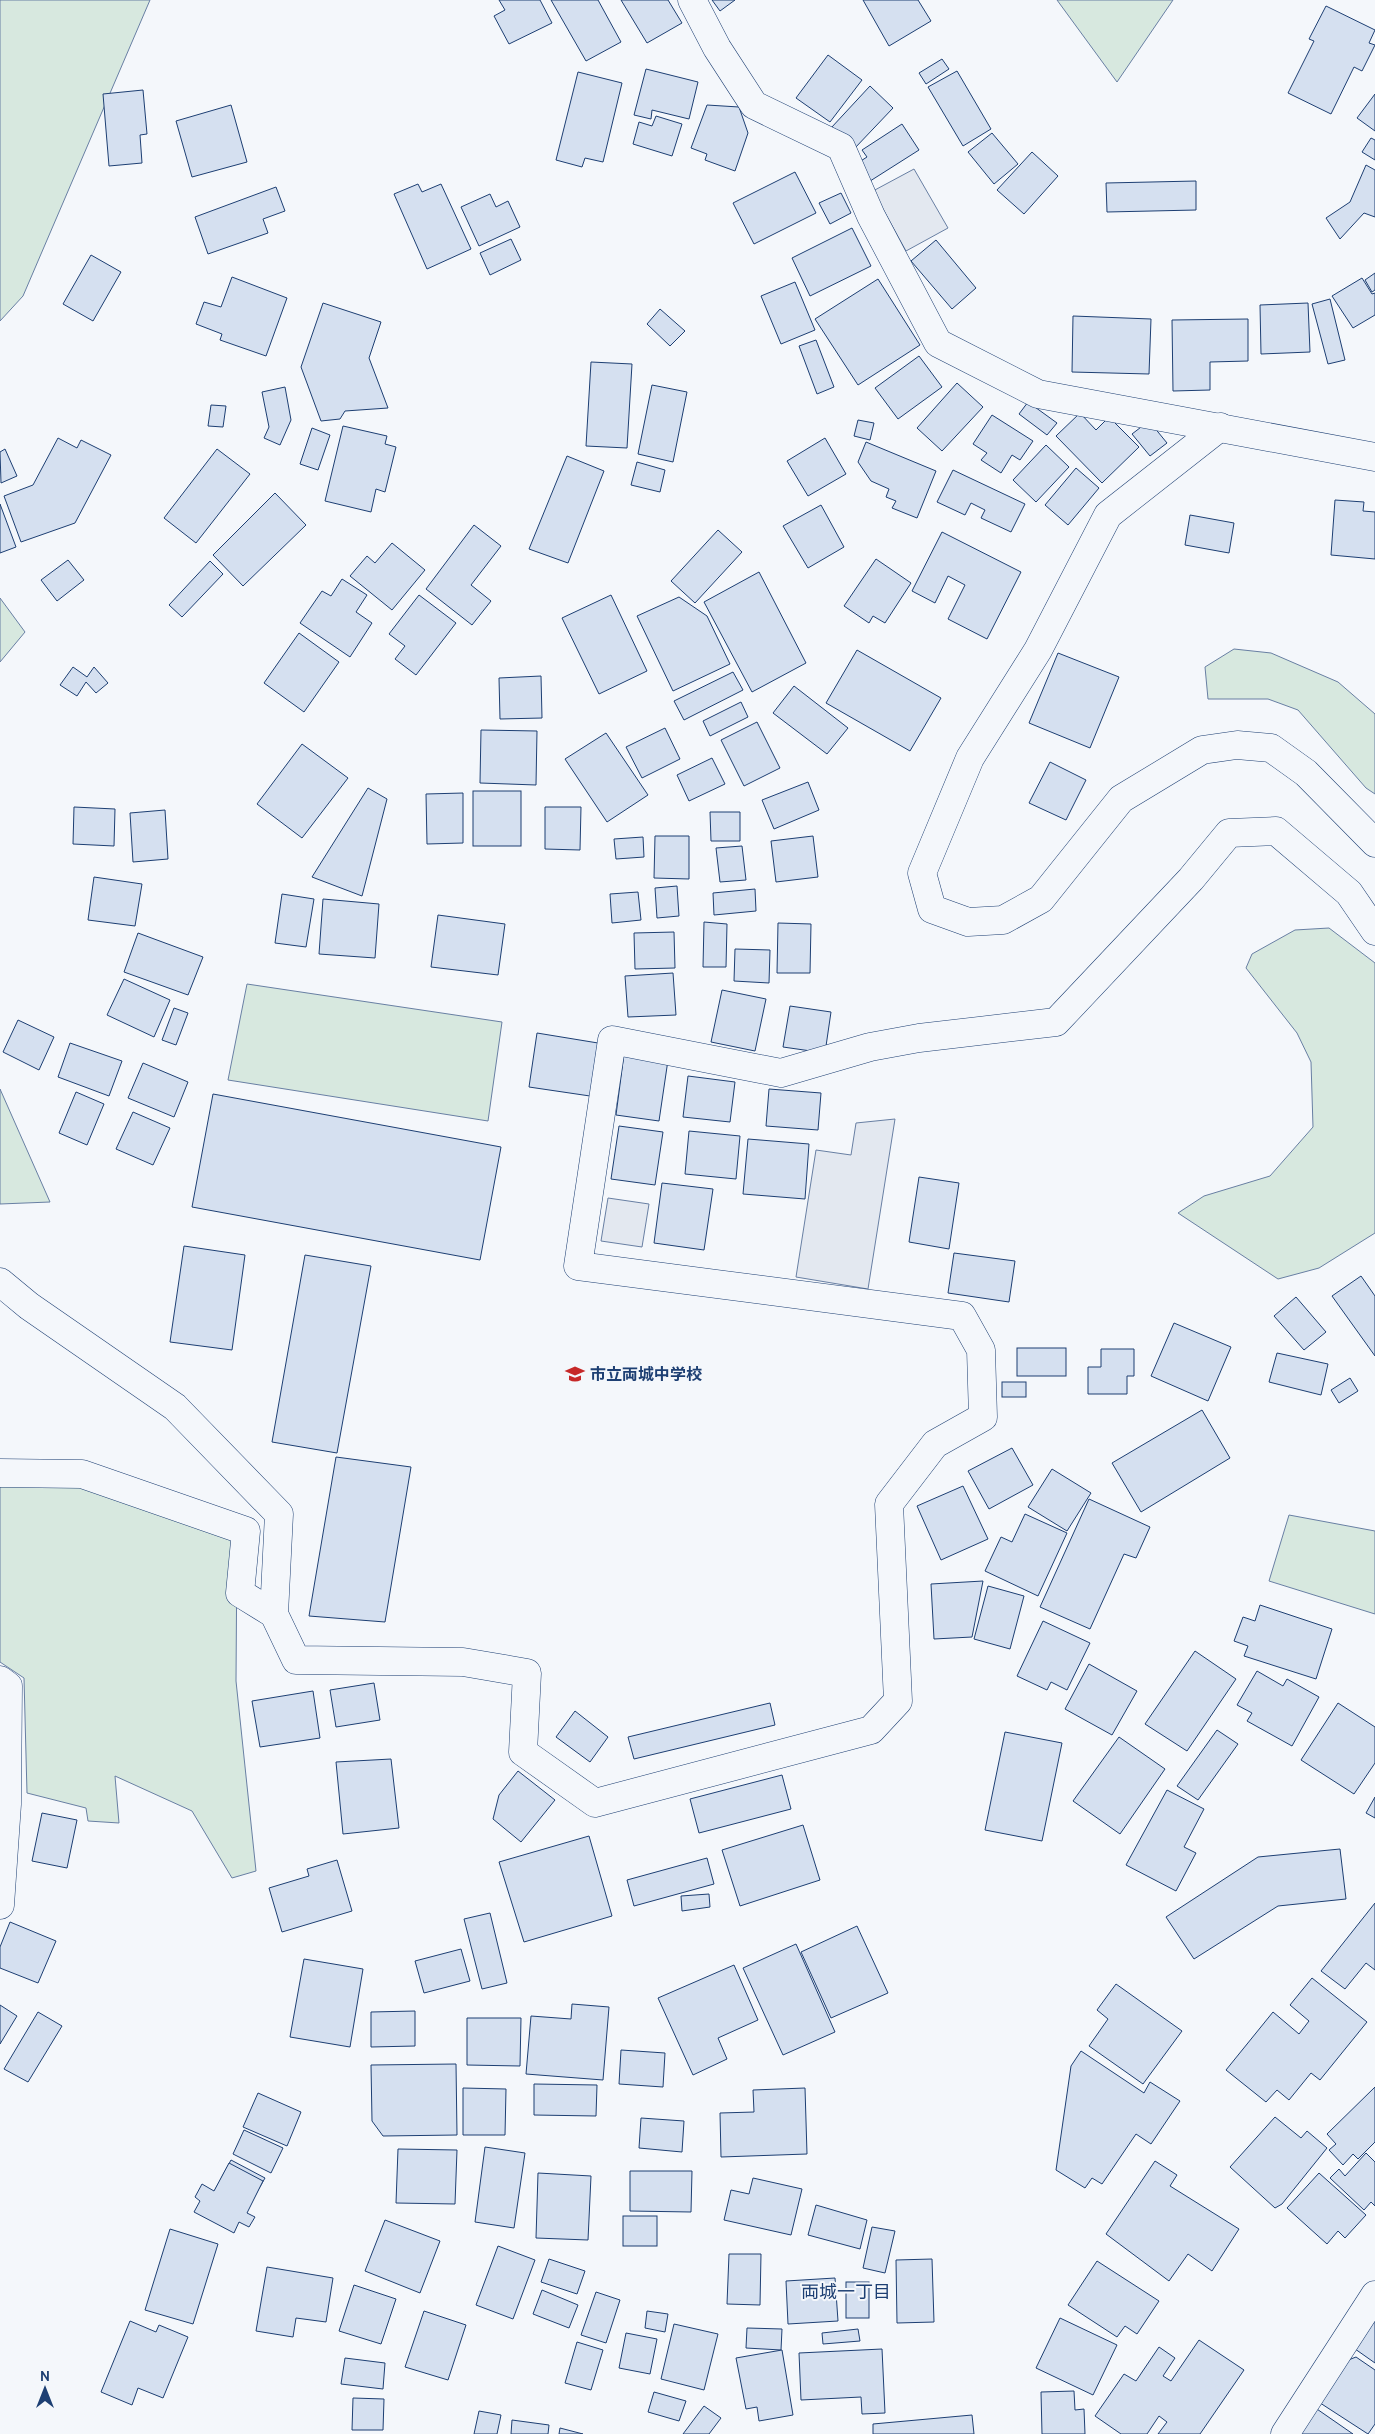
<svg xmlns="http://www.w3.org/2000/svg" width="1375" height="2434" font-family="Cabin,'Noto Sans JP',sans-serif">
<rect width="100%" height="100%" fill="#f4f7fb"/>
<g fill="#d7e8df" stroke="#687fa3">
<polygon points="0,0 150,0 23,296 0,321"/>
<polygon points="1057,0 1173,0 1117,82"/>
<polygon points="0,598 25,632 0,662"/>
<polygon points="1234,649 1271,653 1338,682 1375,714 1375,794 1366,788 1298,710 1268,699 1208,699 1205,667"/>
<polygon points="1329,928 1375,963 1375,1233 1319,1268 1278,1279 1178,1213 1204,1196 1270,1176 1313,1127 1311,1062 1297,1033 1246,968 1252,954 1295,930"/>
<polygon points="247,984 502,1022 488,1121 228,1080"/>
<polygon points="0,1089 50,1202 0,1204"/>
<polygon points="0,1475 82,1482 237,1535 236,1681 256,1871 232,1878 192,1811 115,1776 119,1823 88,1821 86,1808 27,1793 24,1678 0,1662"/>
<polygon points="1289,1515 1375,1531 1375,1614 1269,1581"/>
</g>
<g fill="#e3e8f0" stroke="#687fa3">
<polygon points="914,169 948,228 906,251 873,191"/>
<polygon points="895,1119 868,1289 796,1277 816,1150 851,1155 856,1123"/>
<polygon points="608,1198 649,1204 642,1247 601,1241"/>
</g>
<g fill="#d5e0f0" stroke="#1d3f73">
<polygon points="499,0 540,0 552,23 509,44 494,16 505,10"/>
<polygon points="551,0 598,0 621,42 586,61"/>
<polygon points="621,0 668,0 682,23 647,43"/>
<polygon points="712,0 735,0 720,11"/>
<polygon points="863,0 918,0 931,21 889,46"/>
<polygon points="1326,6 1375,30 1369,43 1375,45 1362,71 1354,67 1331,114 1288,93 1314,41 1309,39"/>
<polygon points="828,55 862,80 830,122 796,98"/>
<polygon points="942,59 949,69 926,84 919,73"/>
<polygon points="646,69 698,82 689,119 652,110 651,119 634,115"/>
<polygon points="957,71 991,129 963,146 928,87"/>
<polygon points="578,72 622,83 603,162 585,158 582,167 556,160"/>
<polygon points="870,86 893,108 854,149 831,128"/>
<polygon points="143,90 147,134 140,135 142,163 109,166 103,94"/>
<polygon points="1375,94 1375,131 1357,118"/>
<polygon points="231,105 247,162 192,177 176,121"/>
<polygon points="707,105 739,107 748,133 735,171 705,160 707,154 691,148"/>
<polygon points="656,116 682,124 672,156 633,144 639,122 652,126"/>
<polygon points="902,124 919,150 867,183 856,164 867,157 862,150"/>
<polygon points="992,133 1018,164 994,184 968,152"/>
<polygon points="1371,138 1375,140 1375,160 1362,152"/>
<polygon points="1032,152 1058,176 1024,214 997,190"/>
<polygon points="1366,165 1375,170 1375,217 1364,213 1340,239 1326,218 1350,202"/>
<polygon points="795,172 816,213 754,244 733,203"/>
<polygon points="1196,181 1196,210 1107,212 1106,183"/>
<polygon points="418,184 422,192 441,184 471,249 427,269 394,194"/>
<polygon points="276,187 285,211 263,219 268,233 208,254 195,217"/>
<polygon points="841,193 851,213 830,224 819,203"/>
<polygon points="490,194 496,207 508,201 520,227 479,246 461,207"/>
<polygon points="852,228 871,266 810,296 792,258"/>
<polygon points="511,239 521,260 490,275 480,253"/>
<polygon points="936,240 976,288 952,309 911,261"/>
<polygon points="91,255 121,272 93,321 63,304"/>
<polygon points="1375,273 1375,290 1372,292 1365,280"/>
<polygon points="232,277 287,298 266,356 220,340 222,334 196,324 204,302 221,307"/>
<polygon points="1362,278 1372,294 1375,293 1375,315 1353,328 1332,296"/>
<polygon points="878,279 920,345 858,385 815,319"/>
<polygon points="795,282 815,330 781,344 761,296"/>
<polygon points="1330,299 1345,360 1328,364 1312,304"/>
<polygon points="323,303 381,322 369,358 388,408 345,411 340,419 321,421 301,367"/>
<polygon points="1308,303 1310,352 1261,354 1260,305"/>
<polygon points="660,309 685,331 670,346 647,324"/>
<polygon points="1073,316 1151,319 1149,374 1072,372"/>
<polygon points="1248,319 1248,361 1210,362 1210,390 1173,391 1172,320"/>
<polygon points="816,340 834,387 817,394 799,346"/>
<polygon points="919,356 942,387 898,419 875,388"/>
<polygon points="591,362 632,364 627,448 586,446"/>
<polygon points="957,383 983,407 942,451 917,428"/>
<polygon points="652,385 687,392 673,462 638,454"/>
<polygon points="285,387 291,420 280,445 264,438 269,427 262,392"/>
<polygon points="1028,402 1057,423 1047,435 1019,414"/>
<polygon points="211,405 226,406 223,427 208,426"/>
<polygon points="1080,413 1096,430 1109,417 1139,447 1102,483 1056,436"/>
<polygon points="992,415 1033,441 1020,460 1012,455 1001,473 981,460 987,453 973,444"/>
<polygon points="858,420 874,423 870,440 854,436"/>
<polygon points="1149,421 1167,443 1150,456 1132,434"/>
<polygon points="343,426 387,436 385,444 396,447 385,492 376,489 371,512 325,501"/>
<polygon points="312,428 330,435 318,470 300,464"/>
<polygon points="58,438 77,448 81,440 111,455 75,523 21,542 4,496 33,485"/>
<polygon points="825,438 846,474 808,496 787,461"/>
<polygon points="866,442 936,471 917,518 892,508 896,501 886,497 889,489 871,481 858,462"/>
<polygon points="1046,445 1069,467 1036,502 1013,480"/>
<polygon points="5,449 17,476 1,483 0,452"/>
<polygon points="217,449 250,474 196,543 164,518"/>
<polygon points="567,456 604,471 568,563 529,549"/>
<polygon points="637,462 665,470 660,492 631,485"/>
<polygon points="1076,468 1099,488 1068,525 1045,505"/>
<polygon points="953,470 1025,504 1011,532 981,518 985,510 971,503 965,515 937,502"/>
<polygon points="275,493 306,525 243,586 213,555"/>
<polygon points="1335,500 1364,502 1363,511 1375,512 1375,559 1331,555"/>
<polygon points="0,504 16,547 0,553"/>
<polygon points="821,505 844,547 808,568 783,526"/>
<polygon points="1190,515 1234,523 1229,553 1185,545"/>
<polygon points="474,525 501,546 471,585 491,601 472,625 426,589"/>
<polygon points="718,530 742,552 695,603 671,581"/>
<polygon points="942,532 1021,572 987,639 948,619 965,585 948,576 935,603 912,591"/>
<polygon points="392,543 425,570 392,610 350,576 367,556 375,563"/>
<polygon points="876,559 911,583 885,623 873,616 869,623 844,606"/>
<polygon points="68,560 84,580 57,601 41,580"/>
<polygon points="210,561 223,574 182,617 169,605"/>
<polygon points="759,572 806,663 752,692 704,602"/>
<polygon points="342,579 367,595 356,612 372,623 350,657 300,623 322,591 331,596"/>
<polygon points="419,595 456,623 416,675 395,659 405,646 389,634"/>
<polygon points="611,595 647,671 599,694 562,618"/>
<polygon points="679,597 707,616 730,664 673,691 637,616"/>
<polygon points="299,633 339,662 304,712 264,683"/>
<polygon points="857,650 941,698 910,751 826,703"/>
<polygon points="1058,653 1119,677 1090,748 1029,723"/>
<polygon points="73,667 87,677 94,667 108,683 96,693 86,682 77,696 60,685"/>
<polygon points="733,672 743,690 684,720 674,701"/>
<polygon points="541,676 542,718 500,719 499,678"/>
<polygon points="794,686 848,728 827,754 773,713"/>
<polygon points="741,702 748,717 710,736 703,721"/>
<polygon points="757,722 780,768 744,786 721,740"/>
<polygon points="665,728 680,759 642,778 626,747"/>
<polygon points="481,730 537,731 536,785 480,783"/>
<polygon points="606,733 648,795 607,822 565,759"/>
<polygon points="302,744 348,778 302,838 257,804"/>
<polygon points="712,758 725,784 689,801 677,775"/>
<polygon points="1050,762 1086,780 1066,820 1029,803"/>
<polygon points="808,782 819,810 774,829 762,800"/>
<polygon points="368,788 387,799 362,896 312,877"/>
<rect x="473" y="791" width="48" height="55"/>
<polygon points="463,793 463,843 427,844 426,794"/>
<polygon points="74,807 115,809 114,846 73,844"/>
<polygon points="545,807 581,807 580,850 545,849"/>
<polygon points="165,810 168,859 133,862 130,813"/>
<polygon points="710,812 740,812 740,841 711,841"/>
<polygon points="655,836 689,836 689,879 654,878"/>
<polygon points="813,836 818,877 776,882 771,841"/>
<polygon points="643,837 644,857 616,859 614,839"/>
<polygon points="742,846 746,880 720,882 716,848"/>
<polygon points="94,877 142,884 135,926 88,920"/>
<polygon points="677,886 679,916 657,918 655,888"/>
<polygon points="755,889 756,911 714,915 713,893"/>
<polygon points="638,892 641,920 612,923 610,894"/>
<polygon points="282,894 314,899 306,947 275,943"/>
<polygon points="323,899 379,904 375,958 319,954"/>
<polygon points="438,915 505,924 498,975 431,967"/>
<polygon points="704,922 727,924 726,967 703,967"/>
<polygon points="778,923 811,924 810,973 777,973"/>
<polygon points="674,932 675,968 635,969 634,933"/>
<polygon points="138,933 203,957 188,995 124,972"/>
<polygon points="735,949 770,950 769,983 734,981"/>
<polygon points="673,973 676,1015 628,1017 625,976"/>
<polygon points="124,979 170,1000 154,1037 107,1015"/>
<polygon points="722,990 766,999 755,1051 711,1042"/>
<polygon points="790,1006 831,1012 825,1053 783,1047"/>
<polygon points="174,1008 188,1013 176,1045 162,1040"/>
<polygon points="18,1020 54,1037 39,1070 3,1052"/>
<polygon points="537,1033 598,1043 590,1096 529,1087"/>
<polygon points="70,1043 122,1061 109,1096 58,1077"/>
<polygon points="624,1054 668,1060 659,1121 616,1115"/>
<polygon points="143,1063 188,1082 174,1117 128,1098"/>
<polygon points="688,1076 735,1082 730,1122 683,1117"/>
<polygon points="769,1089 821,1093 818,1130 766,1126"/>
<polygon points="76,1092 104,1104 87,1145 59,1133"/>
<polygon points="213,1094 501,1147 480,1260 192,1207"/>
<polygon points="133,1112 170,1128 153,1165 116,1149"/>
<polygon points="619,1126 663,1132 655,1185 611,1179"/>
<polygon points="689,1131 740,1136 736,1179 685,1174"/>
<polygon points="748,1139 809,1144 805,1199 743,1194"/>
<polygon points="919,1177 959,1183 949,1249 909,1242"/>
<polygon points="662,1183 713,1189 704,1250 654,1243"/>
<polygon points="184,1246 245,1255 232,1350 170,1342"/>
<polygon points="954,1253 1015,1261 1009,1302 948,1293"/>
<polygon points="305,1255 371,1266 337,1453 272,1442"/>
<polygon points="1361,1276 1375,1296 1375,1356 1332,1296"/>
<polygon points="1296,1297 1326,1332 1304,1350 1274,1316"/>
<polygon points="1174,1323 1231,1347 1208,1401 1151,1376"/>
<rect x="1017" y="1348" width="49" height="28"/>
<polygon points="1101,1349 1134,1349 1134,1376 1127,1376 1127,1394 1088,1394 1088,1367 1101,1367"/>
<polygon points="1277,1353 1328,1364 1321,1395 1269,1382"/>
<polygon points="1350,1378 1358,1391 1339,1403 1331,1390"/>
<rect x="1002" y="1382" width="24" height="15"/>
<polygon points="1202,1410 1230,1458 1141,1512 1112,1463"/>
<polygon points="1012,1448 1033,1485 989,1509 968,1471"/>
<polygon points="336,1457 411,1467 385,1622 309,1616"/>
<polygon points="1052,1469 1091,1493 1067,1531 1028,1507"/>
<polygon points="963,1486 988,1539 941,1560 917,1506"/>
<polygon points="1089,1499 1150,1527 1136,1558 1124,1554 1090,1629 1040,1607"/>
<polygon points="1025,1514 1067,1533 1038,1596 985,1571 1001,1537 1012,1542"/>
<polygon points="983,1581 972,1637 934,1639 931,1584"/>
<polygon points="988,1586 1024,1596 1010,1649 974,1639"/>
<polygon points="1260,1605 1332,1629 1316,1679 1244,1656 1248,1646 1234,1641 1243,1617 1255,1621"/>
<polygon points="1043,1621 1090,1643 1067,1690 1051,1682 1047,1690 1017,1676"/>
<polygon points="1195,1651 1236,1679 1187,1751 1145,1724"/>
<polygon points="1089,1664 1137,1691 1112,1735 1065,1709"/>
<polygon points="1257,1671 1283,1686 1287,1679 1319,1697 1292,1746 1247,1721 1252,1713 1237,1705"/>
<polygon points="374,1683 380,1720 336,1727 330,1690"/>
<polygon points="313,1691 320,1738 260,1747 252,1701"/>
<polygon points="770,1703 775,1725 634,1759 628,1737"/>
<polygon points="1338,1703 1375,1727 1375,1763 1354,1794 1301,1760"/>
<polygon points="575,1711 608,1737 590,1762 556,1737"/>
<polygon points="1217,1730 1238,1744 1198,1800 1177,1786"/>
<polygon points="1005,1732 1062,1743 1042,1841 985,1830"/>
<polygon points="1119,1737 1165,1769 1120,1834 1073,1801"/>
<polygon points="391,1759 399,1828 343,1834 336,1762"/>
<polygon points="518,1771 555,1800 521,1842 493,1819 499,1795"/>
<polygon points="782,1775 791,1809 699,1833 690,1799"/>
<polygon points="1167,1790 1204,1809 1184,1847 1196,1853 1176,1891 1126,1865"/>
<polygon points="1375,1797 1375,1818 1366,1813"/>
<polygon points="42,1813 77,1820 67,1868 32,1861"/>
<polygon points="803,1825 820,1880 740,1906 722,1850"/>
<polygon points="589,1836 612,1916 524,1942 499,1862"/>
<polygon points="1340,1849 1346,1899 1278,1906 1194,1959 1166,1917 1258,1857"/>
<polygon points="707,1858 714,1884 634,1906 627,1880"/>
<polygon points="337,1860 352,1911 282,1932 269,1888 309,1876 307,1869"/>
<polygon points="709,1894 710,1907 682,1911 681,1896"/>
<polygon points="1375,1903 1375,1970 1366,1963 1345,1989 1321,1971"/>
<polygon points="490,1913 507,1983 482,1989 464,1919"/>
<polygon points="10,1922 56,1941 38,1983 0,1968 0,1947"/>
<polygon points="857,1926 888,1993 831,2018 801,1952"/>
<polygon points="796,1944 835,2032 783,2055 743,1968"/>
<polygon points="461,1949 470,1981 424,1993 415,1961"/>
<polygon points="304,1959 363,1969 350,2047 290,2037"/>
<polygon points="734,1965 758,2020 718,2038 727,2059 693,2075 658,1998"/>
<polygon points="1312,1978 1367,2022 1320,2080 1311,2073 1289,2100 1277,2090 1266,2102 1226,2070 1273,2012 1299,2034 1309,2021 1290,2005"/>
<polygon points="1116,1984 1182,2031 1143,2084 1089,2046 1108,2019 1097,2010"/>
<polygon points="572,2004 609,2007 603,2080 526,2074 531,2016 571,2019"/>
<polygon points="0,2005 17,2016 0,2044"/>
<polygon points="415,2011 415,2046 371,2047 371,2012"/>
<polygon points="38,2012 62,2026 28,2082 4,2069"/>
<polygon points="467,2018 521,2018 520,2066 467,2065"/>
<polygon points="621,2050 665,2053 663,2087 619,2084"/>
<polygon points="1081,2051 1144,2093 1150,2082 1180,2101 1151,2144 1136,2134 1102,2184 1092,2178 1085,2188 1056,2170 1071,2066"/>
<polygon points="456,2064 457,2135 383,2136 372,2121 371,2065"/>
<polygon points="534,2084 597,2085 596,2116 534,2115"/>
<polygon points="1375,2087 1375,2142 1358,2159 1353,2154 1343,2165 1329,2150 1336,2144 1327,2134"/>
<polygon points="463,2088 506,2089 505,2135 463,2135"/>
<polygon points="805,2088 807,2154 721,2157 720,2113 754,2112 753,2090"/>
<polygon points="258,2093 301,2112 287,2146 243,2127"/>
<polygon points="1275,2117 1301,2138 1307,2131 1327,2148 1282,2204 1275,2208 1230,2167"/>
<polygon points="641,2118 684,2121 682,2152 639,2148"/>
<polygon points="244,2130 283,2148 271,2173 233,2154"/>
<polygon points="485,2147 525,2153 514,2228 475,2222"/>
<polygon points="398,2149 457,2150 455,2204 396,2203"/>
<polygon points="1366,2153 1375,2162 1375,2206 1371,2202 1364,2210 1330,2178 1339,2169 1345,2176"/>
<polygon points="231,2160 265,2178 248,2208 215,2190"/>
<polygon points="1155,2161 1177,2175 1170,2186 1239,2229 1212,2271 1188,2254 1169,2281 1106,2234"/>
<polygon points="229,2163 263,2181 247,2213 255,2217 249,2227 239,2222 234,2233 194,2212 200,2201 195,2197 202,2184 214,2191"/>
<polygon points="630,2171 692,2171 691,2212 630,2211"/>
<polygon points="538,2173 591,2176 588,2240 536,2238"/>
<polygon points="1319,2173 1366,2215 1345,2238 1338,2231 1327,2244 1287,2208"/>
<polygon points="753,2178 802,2189 791,2235 724,2220 731,2190 749,2194"/>
<polygon points="816,2205 867,2220 860,2249 808,2235"/>
<rect x="623" y="2216" width="34" height="30"/>
<polygon points="385,2220 440,2241 420,2293 365,2271"/>
<polygon points="872,2227 895,2231 885,2273 863,2268"/>
<polygon points="170,2229 218,2244 193,2324 145,2310"/>
<polygon points="498,2246 535,2260 513,2319 476,2305"/>
<polygon points="729,2254 761,2254 760,2305 727,2304"/>
<polygon points="549,2259 585,2271 577,2294 541,2282"/>
<polygon points="932,2259 934,2322 897,2323 896,2260"/>
<polygon points="1097,2261 1159,2301 1137,2334 1125,2326 1117,2337 1068,2305"/>
<polygon points="267,2267 333,2278 326,2322 296,2318 293,2337 256,2331"/>
<polygon points="835,2278 838,2321 788,2324 786,2281"/>
<rect x="846" y="2282" width="23" height="36"/>
<polygon points="354,2285 396,2299 381,2344 339,2331"/>
<polygon points="542,2290 578,2305 569,2328 533,2314"/>
<polygon points="596,2292 620,2300 606,2343 581,2335"/>
<polygon points="1375,2304 1375,2363 1348,2344"/>
<polygon points="424,2311 466,2325 448,2380 405,2367"/>
<polygon points="647,2311 668,2314 665,2332 645,2328"/>
<polygon points="1060,2318 1117,2345 1093,2395 1036,2368"/>
<polygon points="130,2321 156,2332 159,2325 188,2337 163,2398 138,2388 132,2405 101,2392"/>
<polygon points="674,2324 718,2334 704,2390 661,2379"/>
<polygon points="747,2328 782,2329 781,2350 746,2348"/>
<polygon points="858,2329 860,2341 823,2344 822,2333"/>
<polygon points="626,2333 657,2339 650,2374 619,2368"/>
<polygon points="1199,2340 1244,2370 1200,2434 1158,2434 1167,2422 1159,2416 1147,2434 1121,2434 1095,2416 1124,2374 1136,2381 1159,2347 1175,2358 1163,2376 1171,2381"/>
<polygon points="577,2342 603,2350 591,2390 565,2383"/>
<polygon points="882,2349 885,2413 862,2414 861,2397 801,2400 799,2353"/>
<polygon points="782,2350 793,2415 759,2421 757,2407 746,2409 736,2358"/>
<polygon points="1356,2357 1375,2370 1375,2424 1368,2434 1314,2399 1338,2364"/>
<polygon points="345,2358 385,2363 383,2389 341,2384"/>
<polygon points="1074,2391 1075,2410 1084,2409 1085,2434 1042,2434 1041,2392"/>
<polygon points="654,2392 686,2401 679,2421 648,2412"/>
<polygon points="353,2398 384,2399 383,2430 352,2430"/>
<polygon points="704,2406 721,2418 709,2434 683,2434"/>
<polygon points="1314,2407 1353,2434 1295,2434"/>
<polygon points="479,2411 501,2415 497,2434 474,2434"/>
<polygon points="972,2415 974,2434 873,2434 873,2424"/>
<polygon points="512,2420 549,2425 548,2434 511,2434"/>
<polygon points="560,2428 583,2434 559,2434"/>
</g>
<g fill="none" stroke-linecap="round" stroke-linejoin="round">
<g stroke="#1d3f73" stroke-width="29">
<g id="minor">
<polyline points="692,0 717,48 754,105 841,147 871,216 938,343 1038,394 1375,457"/>
<polyline points="1220,427 1108,515 1038,650 970,758 922,873 932,909 968,922 1003,920 1041,899 1121,799 1202,750 1237,745 1271,748 1306,773 1375,843"/>
<polyline points="0,1282 29,1306 175,1407 279,1514 274,1614 296,1660 463,1662 527,1673 523,1752 595,1803 871,1730 898,1701 889,1504 935,1444 983,1417 981,1350 962,1316 578,1266 612,1040 781,1073 870,1047 919,1038 1056,1022 1191,879 1229,833 1276,831 1349,893 1375,931"/>
<polyline points="0,1473 82,1474 246,1531 240,1593 274,1614"/>
<polyline points="0,1680 8,1686 7,1804 0,1905"/>
<polyline points="1285,2434 1375,2295"/>
</g>
</g>
<use href="#minor" stroke="#f4f7fb" stroke-width="28"/>
</g>
<defs>
<g id="school-bare" transform="scale(1.5)"><path d="M0-5L7-2L0 1L-7-2ZM-4 1L0 2.5L4 1V4Q0 6-4 4Z" fill="#c62828" stroke="#f4f7fb" stroke-width="2.5" paint-order="stroke"/></g>
</defs>
<g fill-rule="evenodd">
<use href="#school-bare" x="575" y="1374"/>
</g>
<g text-anchor="middle" stroke-width="4" stroke-linejoin="round" paint-order="stroke">
<g font-size="16" font-weight="bold" fill="#1d3f73" stroke="#f4f7fb" text-anchor="start">
<text x="590" y="1380">市立両城中学校</text>
</g>
<g font-size="18" fill="#1d3f73" stroke="#f4f7fb">
<text x="846" y="2298">両城一丁目</text>
</g>
</g>
<g transform="translate(45 2389)" stroke="#f4f7fb" stroke-width="4" paint-order="stroke">
<path d="M0-4L9 19L0 12L-9 19Z" fill="#1d3f73"/>
<text y="-8" font-size="14" font-weight="bold" text-anchor="middle" fill="#1d3f73">N</text>
</g>
</svg>
